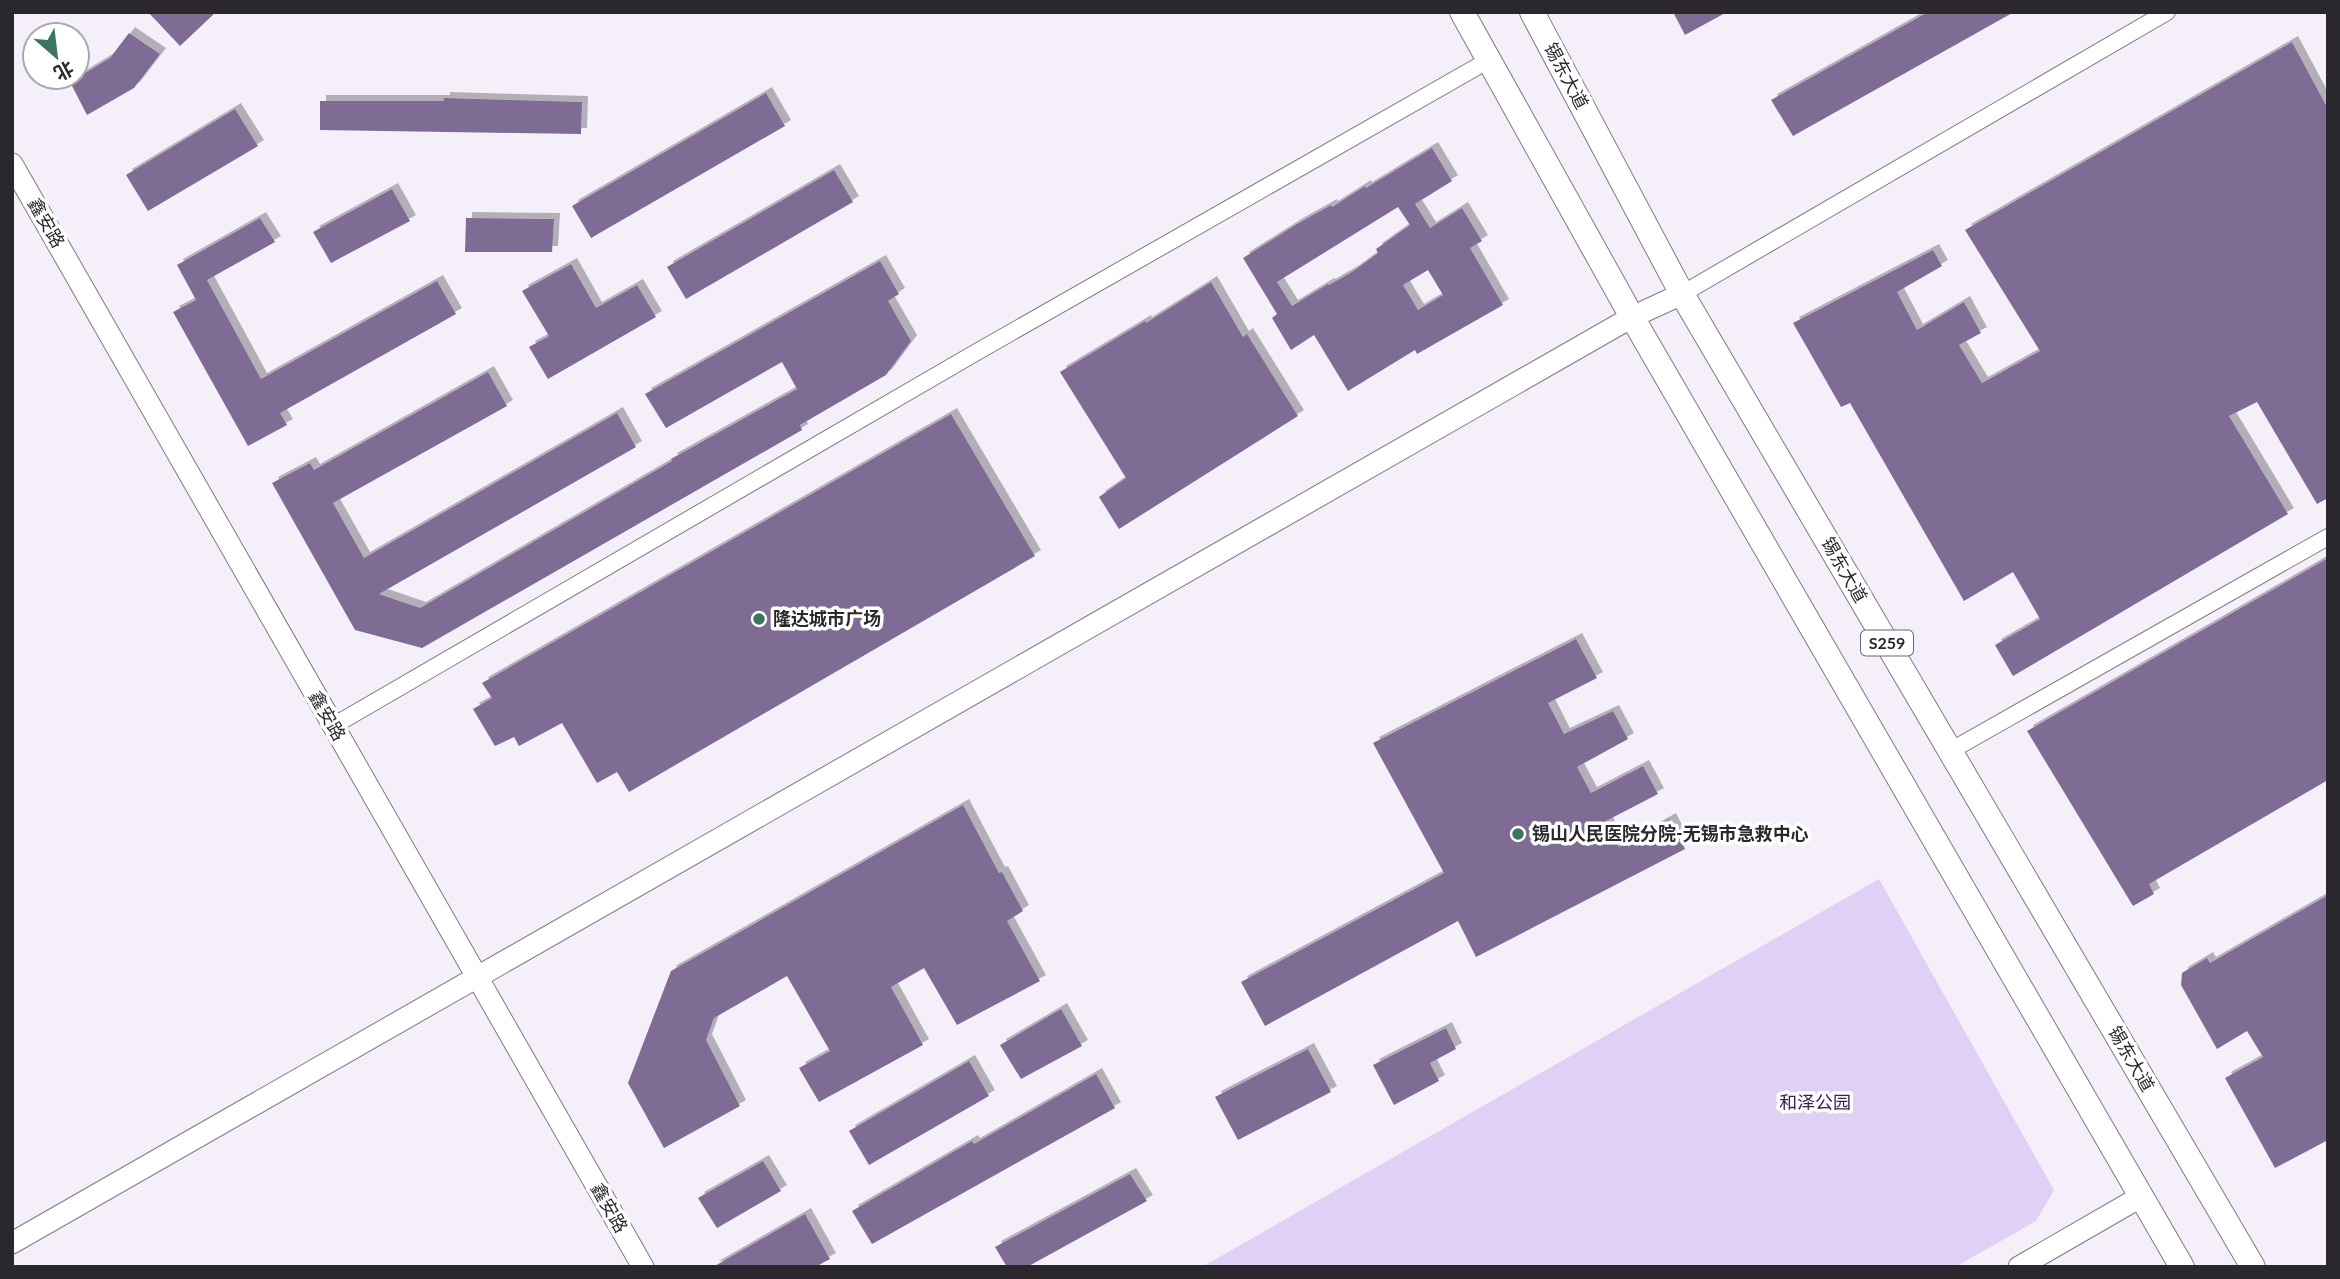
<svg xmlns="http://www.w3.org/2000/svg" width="2340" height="1279" font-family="Lato,'Noto Sans SC',sans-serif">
<defs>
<filter id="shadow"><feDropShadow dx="6" dy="-6" stdDeviation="0" flood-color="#0004"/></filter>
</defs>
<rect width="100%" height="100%" fill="#f4eff9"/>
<polygon fill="#e1d0f6" points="1879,879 2054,1190 2036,1221 1955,1267 1202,1267"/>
<g fill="#7f6c95" fill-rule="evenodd" filter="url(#shadow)">
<polygon points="148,12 216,12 180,46"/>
<polygon points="1673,12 1727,12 1685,35"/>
<polygon points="1928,12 2014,12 1793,136 1771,100"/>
<polygon points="129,33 160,54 134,88 87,115 70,82 110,58"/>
<polygon points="2292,42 2328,109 2328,498 2317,504 2257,402 2229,416 2288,514 2013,676 1995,645 2040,619 2013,572 1964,601 1850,403 1841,407 1793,323 1933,250 1942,266 1897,292 1917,330 1964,302 1981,333 1959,345 1982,383 2040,351 1965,230"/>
<polygon points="766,93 785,126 591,238 572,206"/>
<polygon points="444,98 582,102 581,134 320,130 320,101 444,101"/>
<polygon points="235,109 258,146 148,211 126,175"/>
<path d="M1432,148L1452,181L1415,204L1430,228L1462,208L1482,241L1470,248L1503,305L1417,354L1415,350L1348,391L1314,335L1291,350L1272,318L1277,314L1243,258L1297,224L1331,205L1332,207L1365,186L1366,188ZM1398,207L1410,225L1376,249L1378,253L1352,272L1329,285L1328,284L1292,306L1277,282ZM1428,270L1443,295L1418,310L1403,285Z"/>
<polygon points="834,170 853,202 686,299 667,267"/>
<polygon points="392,189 410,221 331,263 313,232"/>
<polygon points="260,218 275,242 207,280 261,379 437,281 456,314 280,413 287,425 248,446 173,312 196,300 177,265"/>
<polygon points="466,218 554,219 552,252 465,252"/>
<polygon points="880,261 899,294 888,301 911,341 886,375 800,425 802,430 422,648 355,630 272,483 310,463 314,470 488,372 507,406 333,503 364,558 617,413 636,447 379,594 420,608 672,461 671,459 797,389 782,362 666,428 645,394"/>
<polygon points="571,264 596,308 637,285 656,317 548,379 529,347 549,336 522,291"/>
<polygon points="1211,282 1243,337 1247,334 1298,416 1119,529 1099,497 1126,478 1060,372 1145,321 1146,323"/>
<polygon points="951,414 1035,556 629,792 617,772 597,783 562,723 519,746 514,737 495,746 473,709 492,698 482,683"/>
<polygon points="2328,558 2328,780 2149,884 2154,894 2133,906 2027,731"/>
<polygon points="1576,639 1597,678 1548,703 1564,734 1613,711 1628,739 1577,767 1591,793 1643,766 1658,794 1606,821 1619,847 1670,819 1685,849 1476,957 1458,921 1265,1026 1241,982 1444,873 1373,743"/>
<polygon points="963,805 999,873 1002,872 1023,911 1007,921 1040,981 957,1025 924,968 891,987 923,1045 819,1102 799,1068 830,1051 787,976 714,1018 706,1040 740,1106 664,1148 628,1083 671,971"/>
<polygon points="2328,895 2328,1140 2275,1168 2225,1078 2263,1057 2247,1031 2217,1049 2181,985 2182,973 2207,958 2210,963"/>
<polygon points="1061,1009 1082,1046 1021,1079 1000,1045"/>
<polygon points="1446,1028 1456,1049 1430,1063 1439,1081 1394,1105 1373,1065"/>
<polygon points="1308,1049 1331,1092 1238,1140 1215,1097"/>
<polygon points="969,1061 989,1096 869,1165 849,1131"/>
<polygon points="1096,1074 1115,1108 872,1244 852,1211 972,1141 974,1144"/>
<polygon points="763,1161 781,1191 717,1228 698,1198"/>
<polygon points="1130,1174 1147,1201 1027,1267 1007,1267 995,1247"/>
<polygon points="805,1214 830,1259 815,1267 713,1267"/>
</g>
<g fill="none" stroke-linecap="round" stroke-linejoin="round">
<g stroke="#7e7a83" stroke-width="18">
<g id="street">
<polyline points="1682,294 2167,12"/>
<polyline points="333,726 975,353 1489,60"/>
<polyline points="1950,751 2328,537"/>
</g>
</g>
<g stroke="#7e7a83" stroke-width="23">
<g id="secondary">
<polyline points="12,164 643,1267"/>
<polyline points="12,1243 1632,317 1682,294"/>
<polyline points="2019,1267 2142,1196"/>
</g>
</g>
<g stroke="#7e7a83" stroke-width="26">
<g id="primary">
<polyline points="1462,12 1632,317 2182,1267"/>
<polyline points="1532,12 1682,294 2253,1267"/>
</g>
</g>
<use href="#street" stroke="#fff" stroke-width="16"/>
<use href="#secondary" stroke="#fff" stroke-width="21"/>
<use href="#primary" stroke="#fff" stroke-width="24"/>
</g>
<g fill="#397660" stroke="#fff" stroke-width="2.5">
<circle cx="759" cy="619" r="7"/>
<circle cx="1518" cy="834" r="7"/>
</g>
<g text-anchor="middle" stroke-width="7" stroke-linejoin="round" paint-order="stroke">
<rect fill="#fff" stroke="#6a686b" stroke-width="2" x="1861" y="630.5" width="52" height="25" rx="5"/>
<g font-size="16" font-weight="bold" fill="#2a282c">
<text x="1887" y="649">S259</text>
</g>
<g font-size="18" fill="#2a282c" stroke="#fff">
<text transform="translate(1566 76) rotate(62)" y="6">锡东大道</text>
<text transform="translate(46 223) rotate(60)" y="6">鑫安路</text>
<text transform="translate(1844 570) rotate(60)" y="6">锡东大道</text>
<text transform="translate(327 716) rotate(60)" y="6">鑫安路</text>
<text transform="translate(2131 1059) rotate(60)" y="6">锡东大道</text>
<text transform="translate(609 1208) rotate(60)" y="6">鑫安路</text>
</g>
<g font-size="18" font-weight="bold" fill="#2a282c" stroke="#fff" text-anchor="start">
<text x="773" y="625">隆达城市广场</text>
<text x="1532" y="840">锡山人民医院分院-无锡市急救中心</text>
</g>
<g font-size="18" fill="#3d2156" stroke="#fff">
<text x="1815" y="1109">和泽公园</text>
</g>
</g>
<rect width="2340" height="1279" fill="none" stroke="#2a282c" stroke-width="28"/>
<g transform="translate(56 56) rotate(152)"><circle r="33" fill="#ffffff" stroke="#aaa9ab" stroke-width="2"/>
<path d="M0-5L12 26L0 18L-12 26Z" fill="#397660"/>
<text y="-10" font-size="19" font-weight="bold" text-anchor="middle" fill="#2a282c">北</text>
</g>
</svg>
